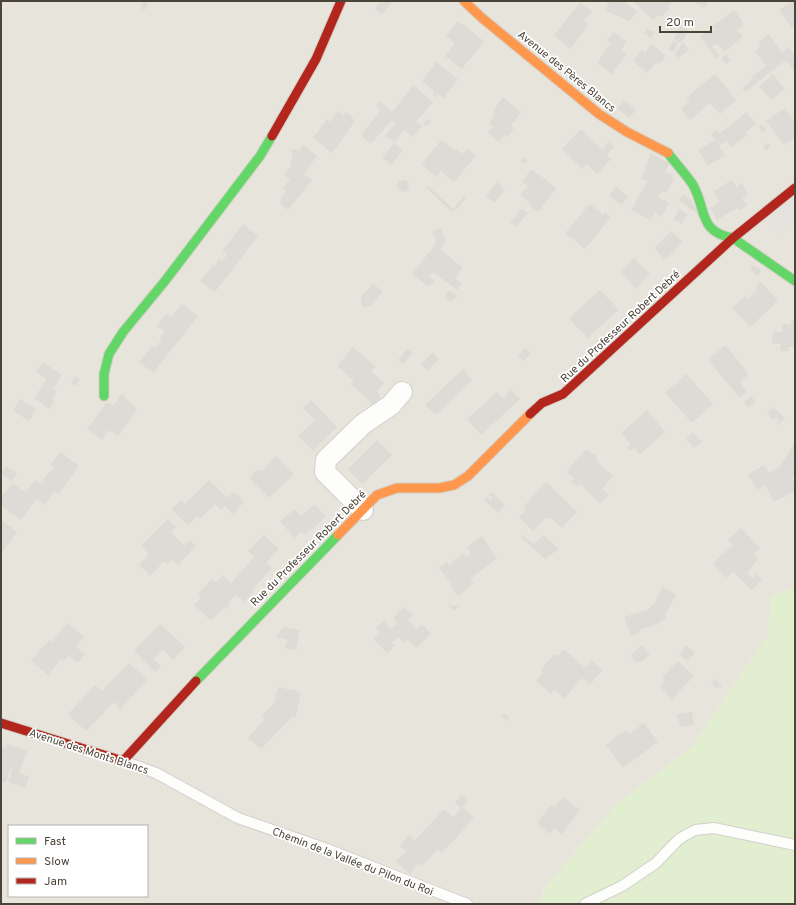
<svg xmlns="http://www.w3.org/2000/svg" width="796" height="905" font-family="Overpass,sans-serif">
<rect width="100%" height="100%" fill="#f4f2ee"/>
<path fill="#e7e4dc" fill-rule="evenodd" d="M1,1H795V586L771,597L769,634L691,748L617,804L543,890L541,904H1ZM9,826H147V896H9Z"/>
<polygon fill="#eae5da" points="795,238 795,273 782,265 783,258 778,251"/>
<polygon fill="#e1eecf" points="795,586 795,904 541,904 543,890 617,804 691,748 769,634 771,597"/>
<polygon fill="#e6e3df" points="795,188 795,222 781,234 759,217"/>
<g fill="#dedbd6">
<polygon points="143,1 148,3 146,9 143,10 140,7"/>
<polygon points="380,1 393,1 382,15 375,9"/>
<polygon points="604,1 624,1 637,12 629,21 604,10 609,4"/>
<polygon points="633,1 671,1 672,2 668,6 670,8 661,17 657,15 653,20"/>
<polygon points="693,1 708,1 704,8"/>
<polygon points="792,1 795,1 795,26 792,28 779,10"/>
<polygon points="580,3 592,11 584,21 589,25 570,49 554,35"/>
<polygon points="734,10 744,24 737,30 743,37 724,52 717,43 712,47 720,56 716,58 700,37 708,30 710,33 716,29 713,26"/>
<polygon points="458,21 484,41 462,69 445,56 455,43 446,36"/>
<polygon points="681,26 689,30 681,43 673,39"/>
<polygon points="647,29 655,32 651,38 644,33"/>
<polygon points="613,32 627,42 621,49 627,54 612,74 597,63 611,43 607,40"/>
<polygon points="769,34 782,53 789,47 794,54 795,53 795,73 786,60 745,92 742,88 753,79 751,77 766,66 755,51 761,46 758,42"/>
<polygon points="673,41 678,44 673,52 668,49"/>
<polygon points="683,42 689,50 678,58 675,54"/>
<polygon points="652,44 666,56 659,64 656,62 647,73 633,61 642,50 645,53"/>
<polygon points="726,54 731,60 726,64 721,58"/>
<polygon points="436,62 458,79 444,98 438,94 436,98 432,95 434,91 422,81"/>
<polygon points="715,74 736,100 720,114 710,103 690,120 681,109 690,102 686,98"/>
<polygon points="773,74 785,89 771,100 759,86"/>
<polygon points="413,85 433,102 416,122 422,126 413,137 404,130 394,142 385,135 396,123 392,120 371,144 361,135 381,110 376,106 380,101 392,112"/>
<polygon points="503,97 521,112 511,126 514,128 508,137 505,134 499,142 488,133 493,127 489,123 495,115 493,111"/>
<polygon points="624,100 636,110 629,118 617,108"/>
<polygon points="785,108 795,122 795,138 784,145 766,121"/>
<polygon points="338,111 343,115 347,112 355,121 332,153 313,138 327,119 330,122"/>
<polygon points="747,112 756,124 746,132 748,135 731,147 726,141 719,146 725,155 708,166 698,150 715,140 711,134 717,130 720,133"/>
<polygon points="427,118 431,122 427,126 423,124"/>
<polygon points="762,125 766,130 763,133 759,126"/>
<polygon points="581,129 602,149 609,142 614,147 607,155 611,159 597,174 587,164 582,169 562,149"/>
<polygon points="441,140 455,151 456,149 462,154 467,149 476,156 454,182 441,171 436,177 422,164"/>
<polygon points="394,142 403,150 391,165 382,158"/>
<polygon points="768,143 771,147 766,151 763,147"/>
<polygon points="303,145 317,156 304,174 312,180 288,210 280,203 282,200 280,198 286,192 283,189 290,180 284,175 292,165 289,162 293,156 291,150 295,149 299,151"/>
<polygon points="651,153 670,163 665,172 673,175 672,178 674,179 666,193 662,191 658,197 669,203 661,217 655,212 650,220 631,210 647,182 641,179"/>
<polygon points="524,158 527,160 524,164 521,161"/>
<polygon points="531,169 557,188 538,212 530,206 531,204 520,195 528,186 522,182"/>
<circle cx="403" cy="186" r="6"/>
<polygon points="732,180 736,187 742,183 748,194 742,198 747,206 739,210 737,208 717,220 710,208 720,202 713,191"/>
<polygon points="497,182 505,190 494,203 486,196"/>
<polygon points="428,186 453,209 464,196 466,198 455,211 453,210 452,212 427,188"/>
<polygon points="616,187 628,197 621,205 609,195"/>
<polygon points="683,195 691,200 699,215 678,200"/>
<polygon points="590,204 603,215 605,212 611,217 585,249 565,233"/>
<polygon points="522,208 528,213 516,227 510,222"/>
<polygon points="679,209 688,214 682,224 673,220"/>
<polygon points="243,224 258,236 215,292 200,281 213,265 215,266 219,259 222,261 227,255 222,251"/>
<polygon points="441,228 446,241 444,242 443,247 439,248 463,268 455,278 462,284 457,290 433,272 429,277 434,281 429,287 412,274 435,245 436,240 432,231"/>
<polygon points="671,231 683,242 665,260 654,248"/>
<polygon points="634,258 650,274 636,289 620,272"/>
<polygon points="753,265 761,270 758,276 750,270"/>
<polygon points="761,282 778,301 750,327 732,308 745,296 747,299 757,290 755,288"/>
<polygon points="373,283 383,292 370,306 364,307 361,304 361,297"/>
<polygon points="450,290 457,296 451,302 444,297"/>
<polygon points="600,290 619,310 587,338 569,318"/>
<polygon points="182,304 198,316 153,373 139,362 152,346 155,348 161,340 160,338 165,332 157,326 166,314 171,317"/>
<polygon points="791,320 795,321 795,347 789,347 789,351 780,351 781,344 772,343 773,331 782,332 783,323 791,325"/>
<polygon points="725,345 749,374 740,382 747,392 740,398 708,360"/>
<polygon points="353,347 376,367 371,371 384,383 377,392 381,396 374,405 351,384 354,381 337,366"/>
<polygon points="525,348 531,353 524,361 518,356"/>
<polygon points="407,349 413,353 403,364 398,360"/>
<polygon points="433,352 439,359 427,371 421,364"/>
<polygon points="43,362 62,375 53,389 57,391 52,399 55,401 49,409 34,398 47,379 36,372"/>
<polygon points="463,369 472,380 436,415 425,405"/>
<polygon points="686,374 713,404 692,423 665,393"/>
<polygon points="76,376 80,380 75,386 71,383"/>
<polygon points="511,390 520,399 481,435 467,419 497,392 503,398"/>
<polygon points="122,394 137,410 118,436 109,430 102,440 87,429 107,402 113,406"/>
<polygon points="751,396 756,402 748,407 744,402"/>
<polygon points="20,399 36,409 29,421 13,411"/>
<polygon points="311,400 337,427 313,451 298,436 315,420 303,408"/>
<polygon points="773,407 785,418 778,425 777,423 779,420 776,417 773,420 767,413"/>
<polygon points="647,410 665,432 640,454 634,448 630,451 627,447 631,444 621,433"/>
<polygon points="693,432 702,442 694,448 686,439"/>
<polygon points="377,440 392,455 362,484 348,469"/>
<polygon points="795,443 795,473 792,478 795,483 795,491 774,502 765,485 757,490 748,474 764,465 769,473 779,467"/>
<polygon points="586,449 596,456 599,464 613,476 602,489 609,495 600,504 581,484 578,487 571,481 574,478 566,472"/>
<polygon points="60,452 79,466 59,494 54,491 45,505 26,492 35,480 43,484 44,483 42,481 51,469 53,470 55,468 50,465"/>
<polygon points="276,456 294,474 269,498 249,478 258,469 261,472"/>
<polygon points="6,466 17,474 12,481 1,474"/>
<polygon points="209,480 227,498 234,492 244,502 233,514 225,506 221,510 215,504 200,519 197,516 188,525 171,509 181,499 185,504"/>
<polygon points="546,482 577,512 562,528 550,517 548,519 546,517 533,531 519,517 526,510 523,507"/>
<polygon points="12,483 36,499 21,520 1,506 1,498"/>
<polygon points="491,492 505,505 498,513 484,500 487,497 491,501 493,498 489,494"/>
<polygon points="315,504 326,517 305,535 302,531 294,538 280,521 295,509 301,516"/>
<polygon points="168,519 176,527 171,533 185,546 190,540 196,546 178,565 172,559 168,564 164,561 150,576 139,565 149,554 141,546"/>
<polygon points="1,520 17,532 1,554"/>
<polygon points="741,528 760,548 753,554 758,559 747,573 752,578 756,574 762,580 751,590 733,571 726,578 713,563 733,545 728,540"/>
<polygon points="264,535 279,549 266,563 272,568 253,589 255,590 244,602 236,595 229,602 231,604 226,609 224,608 211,621 194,605 201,598 197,595 212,579 216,582 223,575 231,583 254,557 248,551"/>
<polygon points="523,535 534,545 543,535 559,549 545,559 521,537"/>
<polygon points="482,536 497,558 470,579 474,583 458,596 450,586 452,584 439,568 447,562 449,565 463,553 466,557 471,553 467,547"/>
<polygon points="662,587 676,595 665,615 667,617 658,624 639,630 640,633 631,636 624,617 647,610 655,603"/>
<polygon points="447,605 460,606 454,610"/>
<polygon points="404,607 413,615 408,620 417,629 422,624 431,634 416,648 407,639 404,643 398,637 391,643 395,646 387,653 373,639 380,632 376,628 384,621 391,629 398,623 393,618"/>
<polygon points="67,623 84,637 76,647 85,654 78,663 69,656 64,661 61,659 48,675 31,661 49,640 52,642"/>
<polygon points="160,624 185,647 173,660 163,650 154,659 161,666 155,672 134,651"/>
<polygon points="284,627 300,630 296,650 285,648 287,640 275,637"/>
<polygon points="641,645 650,654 644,660 637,663 630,656"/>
<polygon points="686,646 695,653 687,661 679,654"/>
<polygon points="564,649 585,668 592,661 602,670 590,685 582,678 564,698 554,690 551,694 536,681 543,672 541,670 554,654 557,657"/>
<polygon points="678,661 694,676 672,699 659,686 665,680 662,677"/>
<polygon points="129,663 148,680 120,709 114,702 86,731 68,714 95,685 102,691"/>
<polygon points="715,679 723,686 716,688 711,683"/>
<polygon points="278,687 301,692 296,717 292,717 261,749 248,738 265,719 262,716 274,703"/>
<polygon points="692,712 694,725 680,727 677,714"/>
<polygon points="504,713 510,718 507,721 501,716"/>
<polygon points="644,723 658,742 623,768 606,745 626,730 629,734"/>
<polygon points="7,744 27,751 19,773 29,777 25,788 8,782 12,770 10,769 6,783 1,781 1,747 5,748"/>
<polygon points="462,795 468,801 462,807 474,818 442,853 438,850 422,865 419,863 410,874 396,861 406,851 400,846 409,835 415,840 444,809 453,817 461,808 455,802"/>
<polygon points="563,797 580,810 562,834 554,828 550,834 537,823 551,805 555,807"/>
</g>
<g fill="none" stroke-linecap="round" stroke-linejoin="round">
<g stroke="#d2d0cb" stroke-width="12">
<g id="lane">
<polyline points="123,761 156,773 238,818 327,849 467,904"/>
<polyline points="585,904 622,886 656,863 679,839 695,830 714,828 795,845"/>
</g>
</g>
<g stroke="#d2d0cb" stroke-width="22">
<polyline id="street" points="363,510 325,472 326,460 363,424 391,405 402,392"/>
</g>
<g stroke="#d3cfc5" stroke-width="11">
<g id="fast">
<path d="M668,153C676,164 686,174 693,185C707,210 698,232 733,238L795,281"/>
<polyline points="104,396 104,374 109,354 123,332 165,281 260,156 272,136"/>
<polyline points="196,681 338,535"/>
</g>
</g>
<g stroke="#d3cfc5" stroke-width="11">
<g id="slow">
<polyline points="464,1 482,18 599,114 627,132 668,153"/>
<polyline points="338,535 377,495 397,488 439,488 454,485 468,476 530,414"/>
</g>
</g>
<g stroke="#d3cfc5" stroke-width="11">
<g id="jam">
<polyline points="272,136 316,59 341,1"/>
<polyline points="530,414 542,403 563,394 733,238 795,188"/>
<polyline points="1,723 123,761 196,681"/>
</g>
</g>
<use href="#lane" stroke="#fdfdfc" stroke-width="10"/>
<use href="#street" stroke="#fdfdfc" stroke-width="20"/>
<use href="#fast" stroke="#63d668" stroke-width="9"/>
<use href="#slow" stroke="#ff974d" stroke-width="9"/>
<use href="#jam" stroke="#b3261e" stroke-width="9"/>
</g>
<g text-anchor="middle" stroke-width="3.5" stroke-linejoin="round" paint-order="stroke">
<g font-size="11" fill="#4b4439" stroke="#fff">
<text transform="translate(567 71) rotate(39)" y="4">Avenue des Pères Blancs</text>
<text transform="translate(620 326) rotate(-43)" y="4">Rue du Professeur Robert Debré</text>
<text transform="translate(308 548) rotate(-45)" y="4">Rue du Professeur Robert Debré</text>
<text transform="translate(89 751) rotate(18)" y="4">Avenue des Monts Blancs</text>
<text transform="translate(353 861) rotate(21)" y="4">Chemin de la Vallée du Pilon du Roi</text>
</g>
</g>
<rect width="796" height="905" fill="none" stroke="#4b4439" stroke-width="4"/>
<rect x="8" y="825" width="140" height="72" fill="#ffffff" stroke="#b7b4b0"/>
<rect x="16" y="838" width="20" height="6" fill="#63d668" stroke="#b7b4b0"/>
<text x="44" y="845" font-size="12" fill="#4b4439">Fast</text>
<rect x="16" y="858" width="20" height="6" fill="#ff974d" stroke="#b7b4b0"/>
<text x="44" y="865" font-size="12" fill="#4b4439">Slow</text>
<rect x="16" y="878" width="20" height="6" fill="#b3261e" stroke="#b7b4b0"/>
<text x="44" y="885" font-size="12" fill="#4b4439">Jam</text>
<path d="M660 26v6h51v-6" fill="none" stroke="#4b4439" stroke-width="2"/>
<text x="666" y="26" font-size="12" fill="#4b4439" stroke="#ffffff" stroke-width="3" paint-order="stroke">20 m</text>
</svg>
